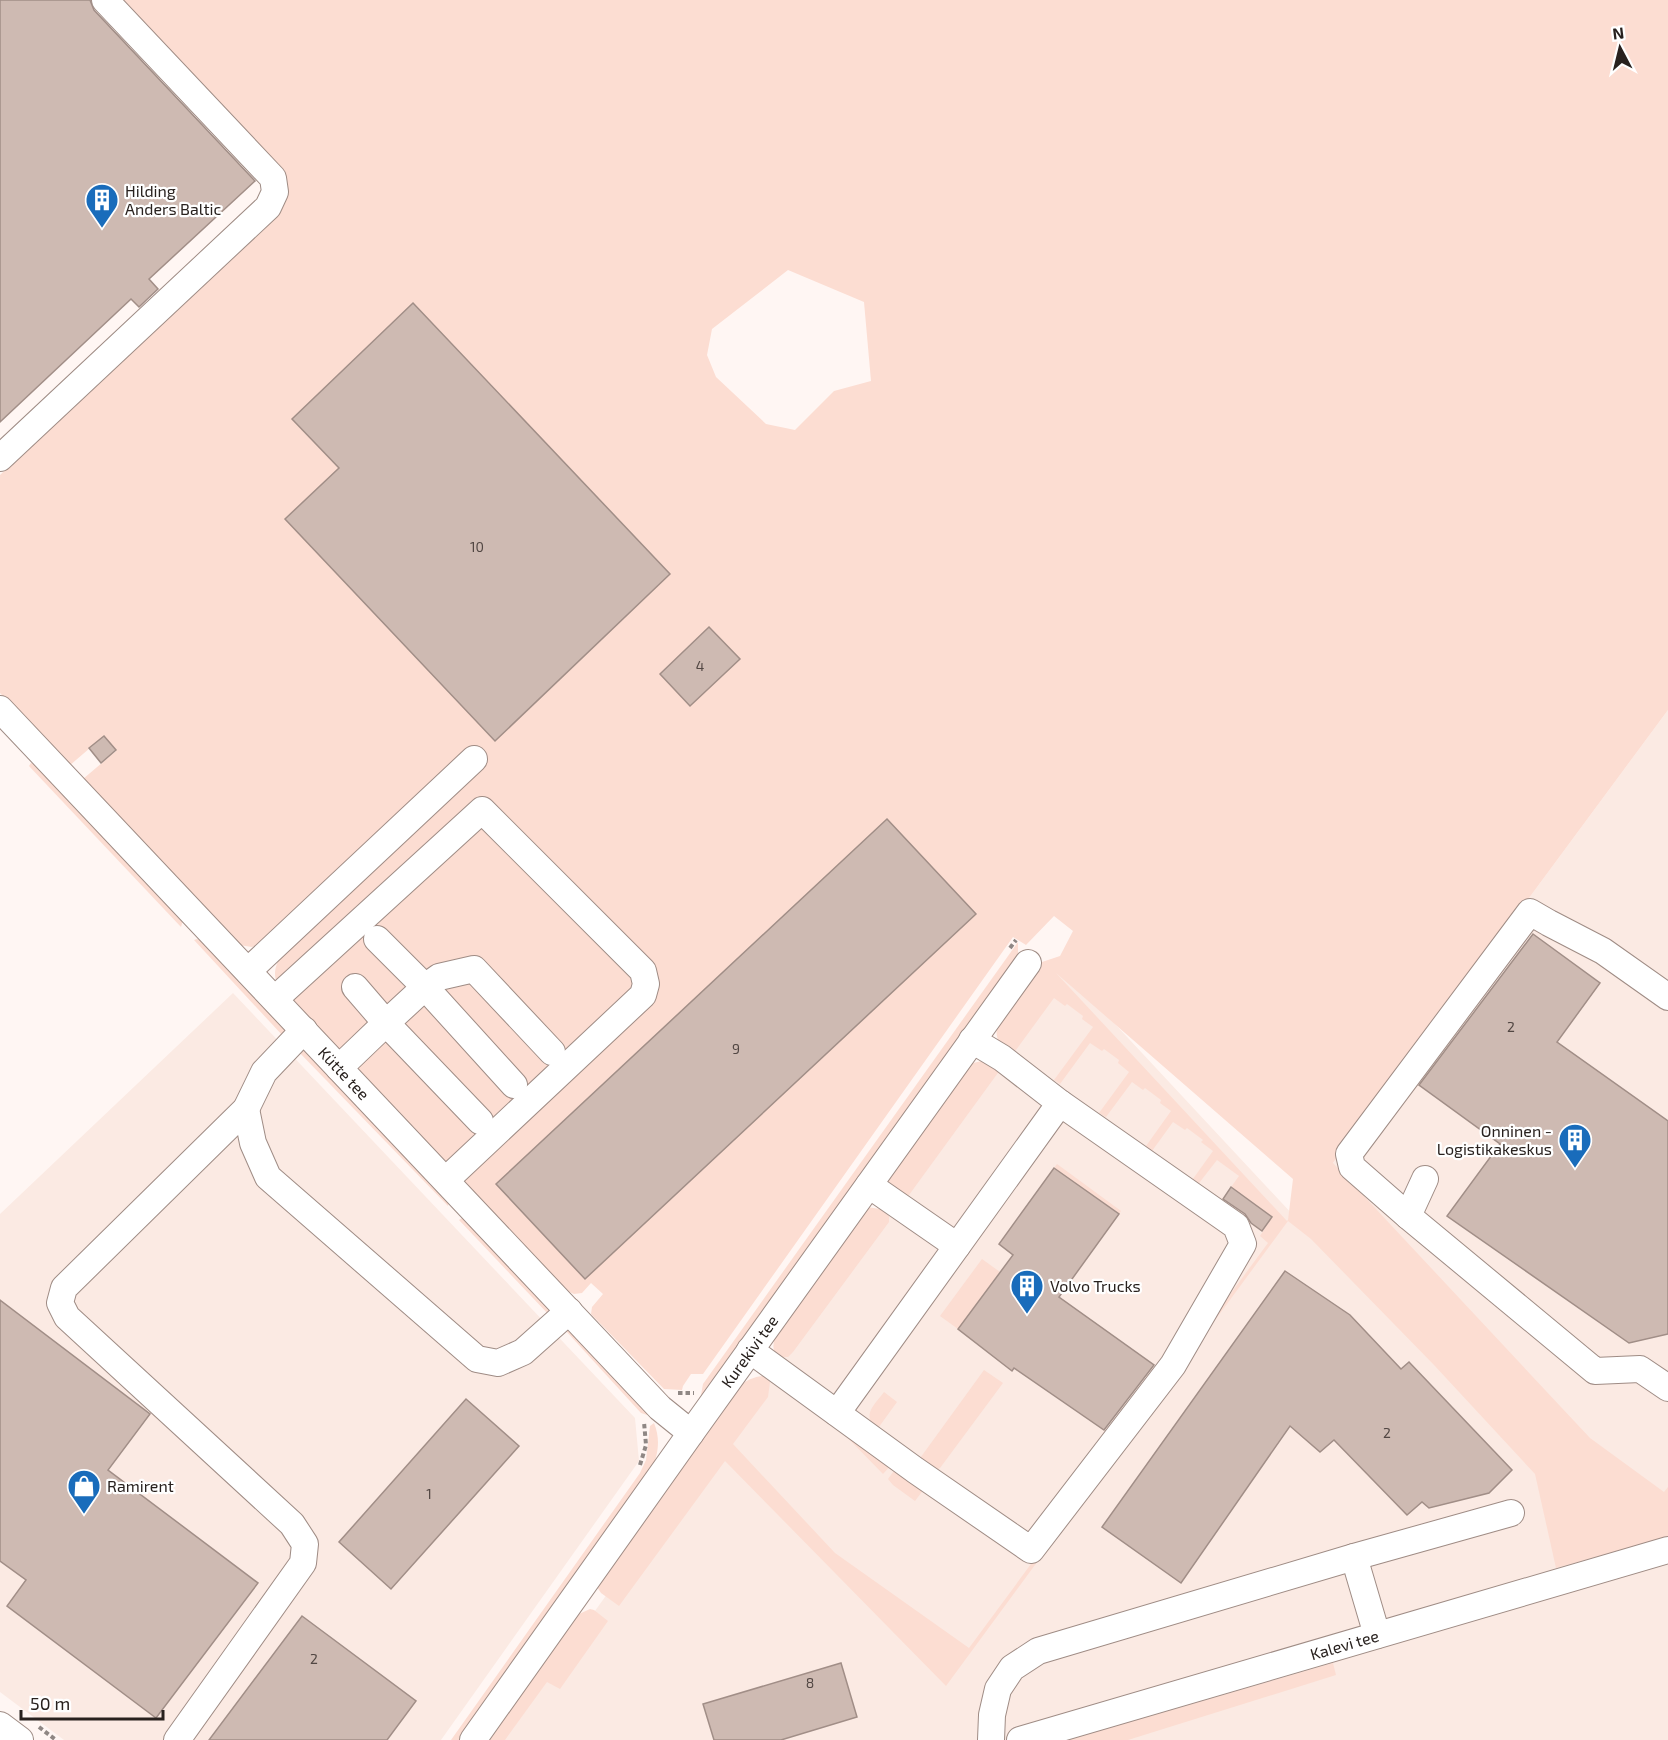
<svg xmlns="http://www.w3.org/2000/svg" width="1668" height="1740" font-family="'Exo 2',sans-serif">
<rect width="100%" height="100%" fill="#fff6f3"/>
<g fill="#fbeae3">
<polygon points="1668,710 1668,1740 502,1740 1060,965 1294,1216"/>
<polygon points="233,993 635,1418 639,1461 441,1740 64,1740 0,1692 0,1214"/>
</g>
<g fill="#fcddd2" fill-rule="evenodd">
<path d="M113,0H1668V710L1333,1163L1590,1438L1664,1492L1668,1487V1537L1556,1568L1535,1474L1434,1365L1311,1239L1288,1221L946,1686L725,1461L619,1606L601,1593L597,1587L737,1388C745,1381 754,1376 765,1376L770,1382L768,1397L733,1444L835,1553L969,1648L1268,1243L1260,1236L1272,1217L1231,1187L1239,1176L1217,1160L1196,1187L1190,1183L1213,1151L1201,1142L1203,1140L1187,1128L1185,1130L1173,1122L1152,1151L1146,1146L1171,1111L1160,1103L1161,1100L1145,1088L1143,1090L1132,1082L1106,1117L1099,1113L1129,1072L1118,1063L1119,1060L1104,1049L1102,1051L1090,1043L1060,1084L1054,1080L1093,1027L1082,1019L1083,1016L1067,1004L1065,1006L1054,998L1013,1054C998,1043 994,1040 998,1021L1039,963L1060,956L1073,931L1054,916L1026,945L1013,937L703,1374H691L683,1386L682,1390L664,1389L591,1314L592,1307L603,1294L591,1283L582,1293L574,1294L565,1290L281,992C273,977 273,970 281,955L265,942L252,947L239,945L83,779L116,751L104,736L69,766L0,693V475L268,215L281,194ZM788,270L864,302L871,381L834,391L795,430L766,424L716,377L707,355L712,329ZM1056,973L1293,1179L1288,1220L1287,1221Z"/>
<polygon points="31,763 37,765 183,920 181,927 29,766"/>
<polygon points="197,939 204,941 285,1028 286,1034 283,1036 194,940"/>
<polygon points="1018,942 1018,959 705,1395 701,1395 703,1384"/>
<polygon points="302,1047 449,1202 448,1206 297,1050"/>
<polygon points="982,1061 987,1062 1000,1070 909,1195 905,1198 887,1183 887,1177 964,1068 973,1063"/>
<polygon points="1057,1164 1121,1211 1119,1214 1054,1168"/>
<path d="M867,1207L880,1209L889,1216V1222L793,1352L788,1357H778C770,1348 774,1340 778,1331Z"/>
<polygon points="462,1218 470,1220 552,1310 550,1316 459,1220"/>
<polygon points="982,1259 1000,1272 958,1329 940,1316"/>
<polygon points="569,1329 648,1412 647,1415 641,1413 566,1331"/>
<polygon points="984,1370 1003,1383 940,1468 935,1471 918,1461"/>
<path d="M884,1392L897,1402L876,1431C863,1413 872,1408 884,1392Z"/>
<path d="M654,1423C661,1440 658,1455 651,1472L460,1740H451L640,1473L646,1460L650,1426Z"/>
<polygon points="842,1432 891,1465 883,1474 844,1434"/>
<polygon points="896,1468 924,1489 915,1501 893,1485 888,1479"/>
<polygon points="590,1609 594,1610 608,1621 560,1689 547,1682 505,1740 488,1740 579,1614"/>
<polygon points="1333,1663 1336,1675 1128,1740 1067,1740"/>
</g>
<g fill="#cebab2" stroke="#a18e87" stroke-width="1.5">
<polygon points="0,0 90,0 94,10 255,181 149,279 158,289 139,307 131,299 0,422"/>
<polygon points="413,303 670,574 495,741 285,519 339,468 292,419"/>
<polygon points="709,627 740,659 690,706 660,674"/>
<polygon points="104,736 116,750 101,763 89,748"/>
<polygon points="887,819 976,914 585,1279 496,1184"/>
<polygon points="1533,934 1600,983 1557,1042 1668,1121 1668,1334 1629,1343 1447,1216 1500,1144 1419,1085"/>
<polygon points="1054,1168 1119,1214 1059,1297 1154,1365 1104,1430 1014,1368 1012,1371 958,1329 1013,1255 999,1244"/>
<polygon points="1231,1187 1272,1217 1262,1231 1251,1223 1245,1214 1223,1199"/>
<polygon points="1285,1271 1350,1315 1401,1369 1409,1362 1512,1470 1489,1493 1429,1508 1422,1502 1407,1515 1334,1440 1320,1452 1290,1426 1181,1583 1102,1527"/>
<polygon points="0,1300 150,1414 108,1470 258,1583 156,1718 7,1606 26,1580 0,1561"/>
<polygon points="466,1399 519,1446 391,1589 339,1542"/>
<polygon points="302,1616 416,1701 387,1740 209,1740"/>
<polygon points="841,1663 857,1717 781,1740 714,1740 703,1704"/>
</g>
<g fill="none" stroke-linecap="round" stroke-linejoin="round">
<g stroke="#9f8c85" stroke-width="28">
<g id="minor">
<polyline points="0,458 268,207 275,192 273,178 105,0"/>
<path id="s1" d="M0,709L660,1408L691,1433"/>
<polyline points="377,939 425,987 439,977 474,969 552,1052"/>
<polyline points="248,971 474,759"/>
<polyline points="355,987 386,1023 425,987 514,1085"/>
<polyline points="275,999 482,810 643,971 646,984 643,995 446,1180"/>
<polyline points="339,1068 386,1023 480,1121"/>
<polyline points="246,1109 253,1143 268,1177 477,1359 498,1363 523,1352 569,1311"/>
<polyline points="1425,1179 1408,1216 1595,1371 1640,1369 1668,1388"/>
<polyline points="869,1185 957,1246"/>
<polyline points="1408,1216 1352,1167 1349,1154 1530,912 1549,923 1603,951 1668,997"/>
<polyline points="750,1350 915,1470 1031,1550 1173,1365 1243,1244 1236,1226 1060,1103 1002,1058 972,1040"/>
<polyline points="837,1413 1060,1103"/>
<polyline points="1354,1557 1377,1635"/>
<polyline points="0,1725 20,1740"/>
<polyline points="177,1740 303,1563 305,1544 292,1524 67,1317 60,1303 64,1288 246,1109 264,1072 304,1030"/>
<path id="s2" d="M473,1740L691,1433L1028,963"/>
<polyline points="991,1740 992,1715 998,1689 1012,1668 1038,1651 1354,1557 1511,1513"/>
<path id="s3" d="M1020,1740L1668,1550"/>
</g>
</g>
<g stroke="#8f8784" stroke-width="4" stroke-dasharray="4.5 3" stroke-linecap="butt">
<polyline points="1010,948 1016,940"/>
<polyline points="678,1393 694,1393"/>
<polyline points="640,1465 646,1445 644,1422"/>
<polyline points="39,1727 56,1740"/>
</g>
<use href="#minor" stroke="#fff" stroke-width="26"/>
</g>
<defs>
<g id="building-pin" transform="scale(1.725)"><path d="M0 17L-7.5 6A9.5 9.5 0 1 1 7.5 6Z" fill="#196cbb" stroke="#fff"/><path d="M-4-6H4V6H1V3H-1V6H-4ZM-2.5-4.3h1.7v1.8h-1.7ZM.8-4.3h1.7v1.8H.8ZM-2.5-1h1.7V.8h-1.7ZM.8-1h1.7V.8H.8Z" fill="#fff"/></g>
<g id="shop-pin" transform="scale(1.725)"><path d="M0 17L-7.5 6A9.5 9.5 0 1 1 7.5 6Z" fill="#196cbb" stroke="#fff"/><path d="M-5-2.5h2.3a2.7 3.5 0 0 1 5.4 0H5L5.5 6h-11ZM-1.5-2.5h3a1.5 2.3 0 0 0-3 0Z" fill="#fff"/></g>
</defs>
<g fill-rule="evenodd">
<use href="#building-pin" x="102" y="200"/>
<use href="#building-pin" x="1575" y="1140"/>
<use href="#building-pin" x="1027" y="1286"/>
<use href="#shop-pin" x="84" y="1486"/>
</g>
<g text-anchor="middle" stroke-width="4.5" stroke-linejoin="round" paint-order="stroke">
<g font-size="14" fill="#524743">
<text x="477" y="552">10</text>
<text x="700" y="671">4</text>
<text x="1511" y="1032">2</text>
<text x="736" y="1054">9</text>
<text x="1387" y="1438">2</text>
<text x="429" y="1499">1</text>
<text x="314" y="1664">2</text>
<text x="810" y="1688">8</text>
</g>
<g font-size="16" fill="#28211e" stroke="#fff" text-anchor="start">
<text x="125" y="197">Hilding<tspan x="125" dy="18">Anders Baltic</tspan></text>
<text x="1552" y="1137" text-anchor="end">Onninen -<tspan x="1552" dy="18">Logistikakeskus</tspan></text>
<text x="1050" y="1292">Volvo Trucks</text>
<text x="107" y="1492">Ramirent</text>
</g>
<g font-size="16" fill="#28211e" stroke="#fff">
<text dy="6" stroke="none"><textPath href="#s1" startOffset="501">Kütte tee</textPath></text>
<text dy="6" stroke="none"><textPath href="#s2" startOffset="477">Kurekivi tee</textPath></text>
<text dy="6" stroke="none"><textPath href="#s3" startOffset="338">Kalevi tee</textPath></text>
</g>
</g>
<g transform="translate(1620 48) rotate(353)" stroke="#ffffff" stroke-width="4.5" paint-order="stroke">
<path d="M0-4.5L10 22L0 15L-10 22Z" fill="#28211e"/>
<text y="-9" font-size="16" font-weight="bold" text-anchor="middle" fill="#28211e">N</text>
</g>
<path d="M21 1710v9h142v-9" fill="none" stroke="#28211e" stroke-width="3"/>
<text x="30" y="1710" font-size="18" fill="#28211e" stroke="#ffffff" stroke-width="4.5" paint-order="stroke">50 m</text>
</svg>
